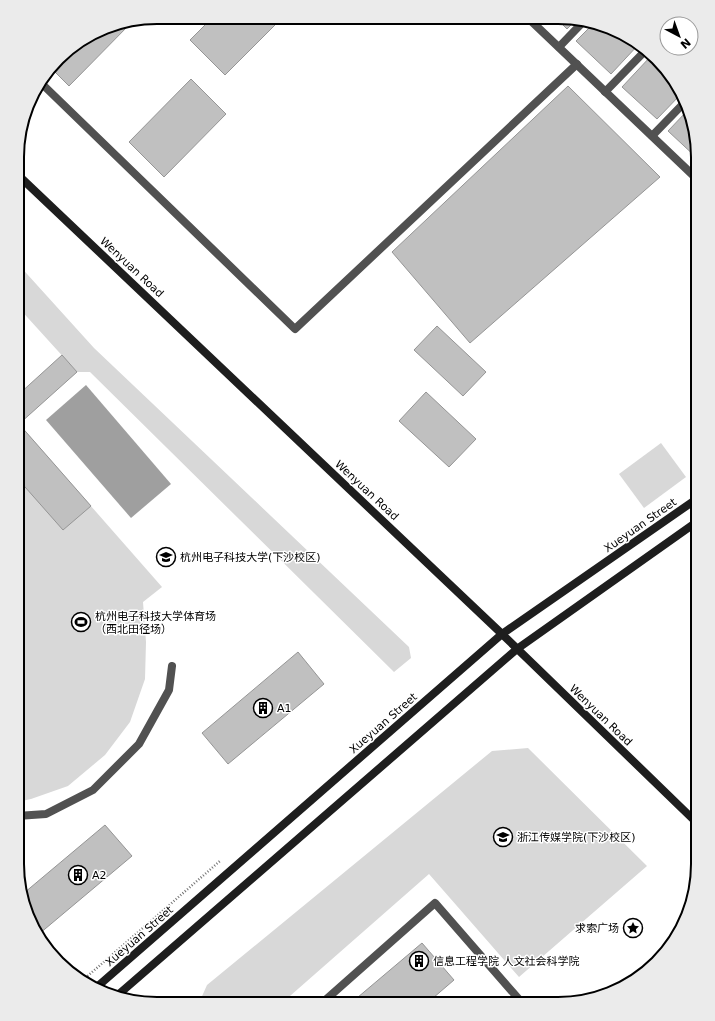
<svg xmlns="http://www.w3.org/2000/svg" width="715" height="1021" font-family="'DejaVu Sans','Noto Sans SC',sans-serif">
<rect width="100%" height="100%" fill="#fff"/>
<g fill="#d8d8d8">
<polygon points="18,264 94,348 409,647 411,658 394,672 90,372 77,372 18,307"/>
<polygon points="18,423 162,587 143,602 146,642 145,679 130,722 105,755 68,786 31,799 17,802"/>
<polygon points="661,443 686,477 644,508 619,474"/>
<polygon points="528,748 647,866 519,977 429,874 282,1003 199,1003 207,985 492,751"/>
</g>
<polygon fill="#9f9f9f" points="86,385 171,484 131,518 46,420"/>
<g fill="#c0c0c0" stroke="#959595">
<polygon points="213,17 283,17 225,75 190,40"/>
<polygon points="556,18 576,18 577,19 567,29"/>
<polygon points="127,22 129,25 69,86 51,68 65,52 112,25"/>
<polygon points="592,25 639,44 611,74 576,41"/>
<polygon points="651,56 682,93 657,119 622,87"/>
<polygon points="191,79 226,114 164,177 129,142"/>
<polygon points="568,86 660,177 470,343 392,252"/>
<polygon points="687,111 698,157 698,159 668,131"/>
<polygon points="437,326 486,372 463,396 414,350"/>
<polygon points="62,355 77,372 19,424 91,506 63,530 18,479 18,395"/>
<polygon points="426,392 476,439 449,467 399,421"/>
<polygon points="298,652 324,684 228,764 202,733"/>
<polygon points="105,825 132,856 39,934 31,925 24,893"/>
<polygon points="422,943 454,980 426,1004 351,1003"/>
</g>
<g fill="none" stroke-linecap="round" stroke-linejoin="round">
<polyline stroke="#737373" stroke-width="2.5" stroke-dasharray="1 2" stroke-linecap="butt" points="83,980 220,861"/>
<g stroke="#515151" stroke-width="8">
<polyline points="559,47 584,21"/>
<polyline points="605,92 646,50"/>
<polyline points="652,136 685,102"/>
<polyline points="17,816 46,814 93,790 139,744 169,690 172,666"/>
</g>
<g stroke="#515151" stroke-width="8">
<polyline points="528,18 698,180"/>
<polyline points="40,82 295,329 577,64"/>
<polyline points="322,1003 435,903 523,1004"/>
</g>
<g stroke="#1e1e1e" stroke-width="8">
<polyline points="18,175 502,634 698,824"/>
<polyline points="98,986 502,634 698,498"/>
<polyline points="119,994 517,649 698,521"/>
</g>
</g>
<defs>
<g id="university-ring" transform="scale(1)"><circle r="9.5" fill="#fff" stroke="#000" stroke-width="1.5"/><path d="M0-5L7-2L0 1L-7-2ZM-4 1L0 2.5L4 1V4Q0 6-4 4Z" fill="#000"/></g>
<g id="stadium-ring" transform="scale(1)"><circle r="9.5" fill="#fff" stroke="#000" stroke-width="1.5"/><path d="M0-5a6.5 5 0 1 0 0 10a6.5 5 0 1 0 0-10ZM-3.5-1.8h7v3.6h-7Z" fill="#000"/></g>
<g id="building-ring" transform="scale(1)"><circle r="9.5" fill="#fff" stroke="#000" stroke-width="1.5"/><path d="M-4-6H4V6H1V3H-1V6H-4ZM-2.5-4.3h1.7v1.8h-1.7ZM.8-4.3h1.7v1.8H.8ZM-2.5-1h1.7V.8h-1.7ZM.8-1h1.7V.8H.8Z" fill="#000"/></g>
<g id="sight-ring" transform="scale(1)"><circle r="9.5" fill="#fff" stroke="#000" stroke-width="1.5"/><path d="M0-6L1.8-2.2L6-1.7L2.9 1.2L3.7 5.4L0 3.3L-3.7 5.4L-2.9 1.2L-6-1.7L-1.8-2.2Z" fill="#000"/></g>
</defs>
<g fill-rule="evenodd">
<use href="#university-ring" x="166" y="557"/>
<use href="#stadium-ring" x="81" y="622"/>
<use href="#building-ring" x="263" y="708"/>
<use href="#university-ring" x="503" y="837"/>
<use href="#building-ring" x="78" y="875"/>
<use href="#sight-ring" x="633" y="928"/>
<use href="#building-ring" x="419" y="961"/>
</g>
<g text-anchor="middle" stroke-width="3" stroke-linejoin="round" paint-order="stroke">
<g font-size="11" fill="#000" stroke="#fff">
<text transform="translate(132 267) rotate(43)" y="4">Wenyuan Road</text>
<text transform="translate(367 490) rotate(43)" y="4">Wenyuan Road</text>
<text transform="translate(640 525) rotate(-35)" y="4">Xueyuan Street</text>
<text transform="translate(601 715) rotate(44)" y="4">Wenyuan Road</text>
<text transform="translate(383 723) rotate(-41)" y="4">Xueyuan Street</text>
<text transform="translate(139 936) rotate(-41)" y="4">Xueyuan Street</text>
</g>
<g font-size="11" fill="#000" stroke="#fff" text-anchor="start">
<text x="180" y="561">杭州电子科技大学(下沙校区)</text>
<text x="95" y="620">杭州电子科技大学体育场<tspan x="95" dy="13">（西北田径场）</tspan></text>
<text x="277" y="712">A1</text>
<text x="517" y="841">浙江传媒学院(下沙校区)</text>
<text x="92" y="879">A2</text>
<text x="619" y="932" text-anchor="end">求索广场</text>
<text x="433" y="965">信息工程学院 人文社会科学院</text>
</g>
</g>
<path d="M0 0H715V1021H0ZM157 24H558A133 133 0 0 1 691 157V864A133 133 0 0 1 558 997H157A133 133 0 0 1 24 864V157A133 133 0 0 1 157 24Z" fill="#ebebeb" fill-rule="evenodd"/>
<path fill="none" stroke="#000" stroke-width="2" d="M157 24H558A133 133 0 0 1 691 157V864A133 133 0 0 1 558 997H157A133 133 0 0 1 24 864V157A133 133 0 0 1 157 24Z"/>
<g transform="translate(679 36) rotate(139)"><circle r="19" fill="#ffffff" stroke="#999999"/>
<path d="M0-3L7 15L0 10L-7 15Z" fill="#000000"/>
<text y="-6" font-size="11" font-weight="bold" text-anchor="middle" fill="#000000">N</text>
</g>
</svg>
